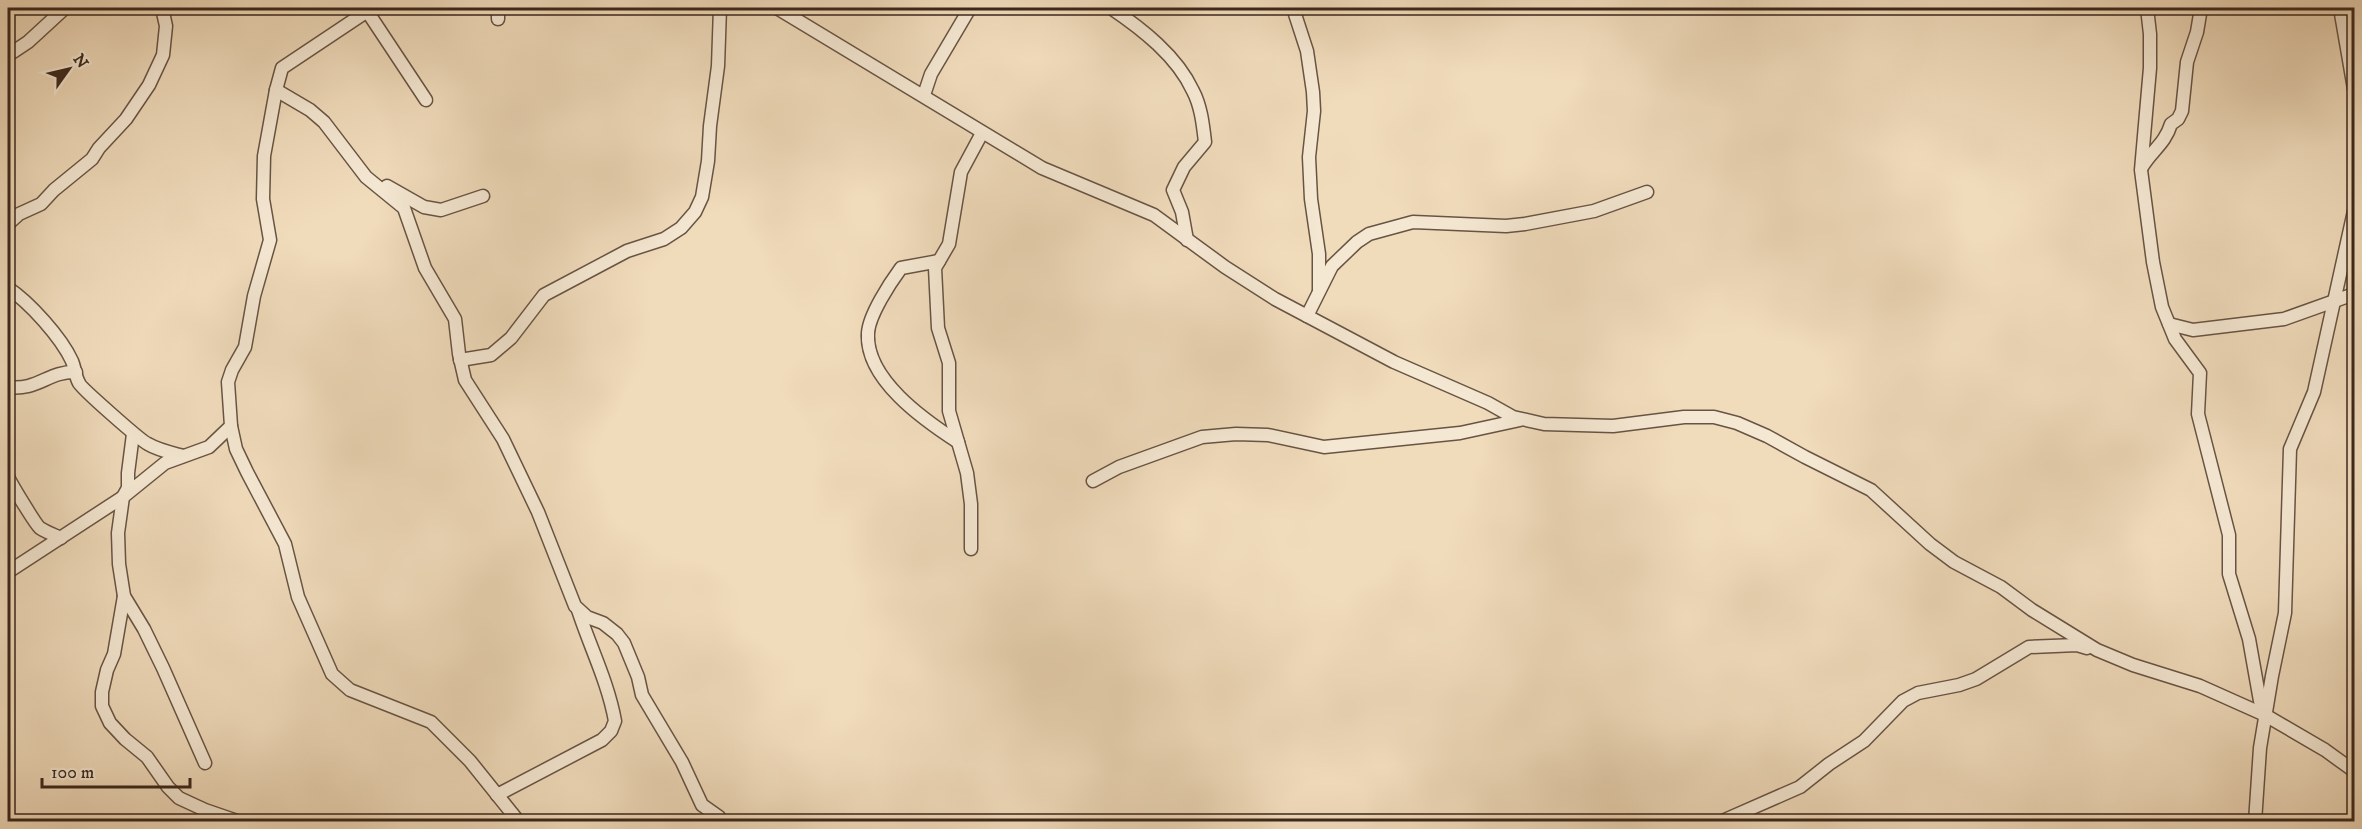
<svg xmlns="http://www.w3.org/2000/svg" width="2362" height="829" font-family="'IM FELL DW Pica',serif">
<rect width="100%" height="100%" fill="#f0dbbb"/>
<filter id="stains"><feTurbulence type="fractalNoise" baseFrequency=".00333" numOctaves="4"/><feColorMatrix values="0 0 0 0 .2 0 0 0 0 .09 0 0 0 0 .02 0 0 0 .5 -.17"/></filter>
<radialGradient id="worn" r=".72"><stop offset=".6" stop-color="#630" stop-opacity="0"/><stop offset="1" stop-color="#630" stop-opacity=".3"/></radialGradient>
<g fill="none" stroke-linecap="round" stroke-linejoin="round">
<g stroke="#685444" stroke-width="15">
<g id="minor">
<polyline points="777,8 1042,168 1154,215 1225,267 1275,299 1394,362 1488,403 1513,417 1544,424 1613,426 1684,417 1714,417 1737,423 1767,436 1805,457 1871,490 1930,544 1954,562 2001,587 2032,610 2097,650 2133,665 2200,686 2265,715 2325,750 2354,771"/>
<path d="M1111,8C1142,29 1177,56 1193,91C1201,106 1203,125 1205,142L1184,167L1173,190L1182,212L1187,240"/>
<polyline points="1293,8 1307,51 1313,92 1314,111 1309,157 1311,199 1319,254 1319,290"/>
<polyline points="2147,8 2150,34 2150,68 2141,170 2153,262 2162,307 2175,339 2200,373 2198,414 2229,535 2229,574 2249,639 2260,701 2265,715"/>
<polyline points="2340,8 2354,89"/>
<polyline points="367,11 426,100"/>
<polyline points="498,19 498,8"/>
<polyline points="13,52 28,42 65,8"/>
<polyline points="276,90 310,110 324,122 366,177 404,208 425,268 455,319 459,354 465,380 503,439 538,512 575,606 587,617 603,623 617,634 624,643 638,677 642,695 682,762 702,805 719,817 721,822"/>
<polyline points="924,95 931,74 970,8"/>
<path d="M2142,167C2152,150 2165,144 2171,124L2178,119L2182,111L2187,62L2197,32L2201,8"/>
<polyline points="387,186 424,207 441,210 483,196"/>
<polyline points="8,224 19,214 41,204 54,190 92,159 99,148 126,119 149,85 163,55 166,26 162,8"/>
<path d="M939,261L901,268C890,283 869,315 868,333C865,379 924,420 958,442"/>
<path d="M8,288C29,302 61,337 72,361C75,368 75,376 79,383C81,388 141,441 148,444C158,450 172,453 183,456"/>
<polyline points="1307,316 1332,266 1357,242 1369,234 1413,222 1506,226 1525,224 1594,211 1647,192"/>
<polyline points="2169,324 2193,330 2284,319 2354,294"/>
<polyline points="460,360 491,355 511,338 544,295 627,251 664,239 681,228 695,212 702,197 708,161 710,126 718,66 720,8"/>
<path d="M8,387C38,391 48,371 76,372"/>
<polyline points="231,426 236,449 247,472 285,544 298,597 332,674 350,690 431,722 470,761 519,822"/>
<polyline points="133,434 128,473 128,488 123,497 118,533 119,564 124,596 144,629 163,668 205,763"/>
<path d="M8,476C9,481 36,525 40,528C46,532 54,535 61,538"/>
<polyline points="1093,481 1119,467 1202,437 1236,434 1268,435 1324,447 1460,433 1520,420"/>
<polyline points="971,549 971,504 967,473 949,411 949,363 938,328 935,268 949,244 961,172 982,133"/>
<polyline points="8,572 123,497 165,463 209,447 231,426 228,382 232,370 245,347 254,296 270,240 263,199 264,156 276,90 282,68 372,8"/>
<polyline points="124,596 114,654 107,670 102,692 102,706 110,723 125,739 147,757 168,787 179,798 205,810 240,822"/>
<path d="M497,795L602,740L611,731L615,721C608,682 590,647 578,610"/>
<polyline points="1720,822 1800,787 1829,764 1864,741 1903,701 1918,693 1959,685 1976,679 2029,647 2077,645 2087,648"/>
<polyline points="2255,822 2260,748 2272,676 2285,613 2290,449 2314,392 2354,211"/>
</g>
</g>
<use href="#minor" stroke="#f5e8d3" stroke-width="12"/>
</g>
<rect width="2362" height="829" fill="none" stroke="#f0dbbb" stroke-width="30"/>
<rect x="9" y="9" width="2344" height="811" fill="none" stroke="#3b271c" stroke-width="3"/>
<rect x="15" y="15" width="2332" height="799" fill="none" stroke="#3b271c" stroke-width="1.5"/>
<g transform="translate(69 69) rotate(56)" stroke="#f5e8d3" stroke-width="4.5" paint-order="stroke">
<path d="M0-4.5L10 22L0 15L-10 22Z" fill="#3b271c"/>
<text y="-9" font-size="16" font-weight="bold" text-anchor="middle" fill="#3b271c">N</text>
</g>
<path d="M42 778v9h148v-9" fill="none" stroke="#3b271c" stroke-width="3"/>
<text x="51" y="778" font-size="18" fill="#3b271c" stroke="#f5e8d3" stroke-width="4.5" paint-order="stroke">100 m</text>
<rect width="100%" height="100%" filter="url(#stains)"/>
<rect width="100%" height="100%" fill="url(#worn)"/>
</svg>
